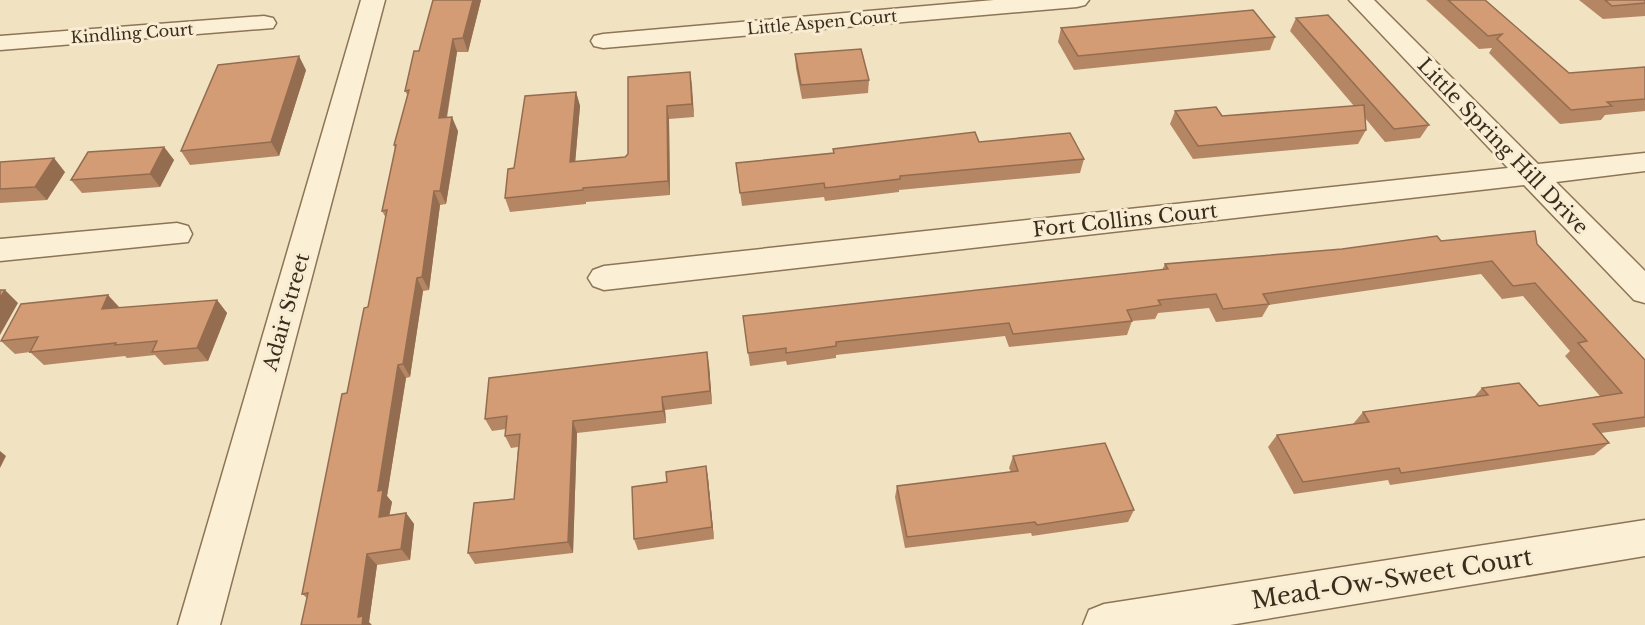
<svg xmlns="http://www.w3.org/2000/svg" width="1645" height="625" font-family="'Libre Baskerville',serif">
<rect width="100%" height="100%" fill="#f1e3c1"/>
<g fill="none" stroke-linecap="round" stroke-linejoin="round">
<g stroke="#8d7457" stroke-width="3">
<g id="minor">
<polygon points="994,0 1089,0 1085,5 1077,7 603,48 594,46 591,41 594,36 603,34"/>
<polygon points="1349,0 1374,0 1538,164 1645,153 1645,171 1556,182 1645,271 1645,303 1634,300 1524,185 604,290 593,286 588,278 593,270 604,266 1508,168"/>
<polygon points="264,16 273,18 276,23 273,28 0,50 0,36"/>
<polygon points="177,223 188,226 192,234 188,242 0,261 0,239"/>
<polygon points="1645,520 1645,556 1230,625 1083,625 1089,610 1104,604"/>
</g>
</g>
<g stroke="#8d7457" stroke-width="3">
<polygon id="tertiary" points="361,0 385,0 220,625 178,625"/>
</g>
<use href="#minor" fill="#fbf0d5" fill-rule="evenodd"/>
<use href="#tertiary" fill="#fbf0d5" fill-rule="evenodd"/>
</g>
<g fill="#b58664">
<polygon points="481,0 468,52 457,52 447,118 458,131 446,204 440,205 429,290 423,291 410,377 406,378 387,496 392,502 389,515 406,513 414,524 410,560 377,565 369,622 307,598 302,594 347,393 368,307 386,218 382,211 395,149 394,145 408,96 405,91 419,51"/>
<polygon points="1426,0 1485,0 1569,73 1645,67 1645,111 1605,115 1601,120 1560,124 1489,53 1492,48 1479,49"/>
<polygon points="1579,0 1645,0 1645,16 1603,19"/>
<polygon points="1296,18 1429,125 1420,138 1385,142 1365,118 1366,130 1358,144 1193,159 1170,124 1175,111 1222,116 1354,106 1290,31"/>
<polygon points="1061,28 1275,37 1270,50 1074,70 1058,42"/>
<polygon points="795,54 869,80 868,93 802,99 796,68"/>
<polygon points="306,70 279,156 190,165 181,151"/>
<polygon points="690,72 694,117 669,119 670,195 586,202 586,204 510,212 505,198 514,168 576,92 580,106 575,162 625,157 628,154"/>
<polygon points="979,142 1084,159 1080,173 899,190 899,192 825,201 824,197 742,206 736,163 833,153 833,149"/>
<polygon points="164,147 174,160 160,187 82,193 71,180"/>
<polygon points="0,162 65,172 47,200 0,203"/>
<polygon points="1441,241 1537,244 1645,360 1645,427 1601,433 1609,443 1594,455 1390,485 1388,480 1294,494 1268,447 1277,435 1353,424 1363,412 1474,397 1482,388 1539,406 1600,396 1565,356 1570,351 1523,296 1502,299 1481,274 1269,305 1262,317 1216,322 1209,308 1158,313 1155,319 1132,321 1127,335 1009,347 1005,336 836,355 836,358 787,365 786,361 750,366 743,316 1162,270 1165,264"/>
<polygon points="217,300 227,313 208,361 164,365 155,355 127,358 125,356 44,365 30,352 15,354 1,341 120,308"/>
<polygon points="709,365 712,404 665,410 666,423 577,433 573,553 475,564 468,553 514,499 518,447 511,448 505,436 506,429 492,431 485,419"/>
<polygon points="1013,456 1134,510 1128,522 1032,536 1031,533 905,548 895,497 897,486 1011,472 1009,468"/>
<polygon points="706,466 708,478 714,539 638,550 634,539 667,482"/>
</g>
<g fill="#946d51">
<polygon points="473,0 481,0 468,52 463,38"/>
<polygon points="453,39 457,52 444,132 439,118"/>
<polygon points="299,56 306,70 279,156 271,142"/>
<polygon points="690,72 692,86 694,117 692,104"/>
<polygon points="576,92 580,106 574,176 570,162"/>
<polygon points="667,106 669,119 670,195 668,181"/>
<polygon points="452,117 458,131 446,204 440,191"/>
<polygon points="164,147 174,160 160,187 150,174"/>
<polygon points="54,158 65,172 47,200 35,187"/>
<polygon points="434,191 440,205 429,290 422,277"/>
<polygon points="417,278 423,291 410,377 403,364"/>
<polygon points="5,290 18,303 0,335 0,298"/>
<polygon points="108,295 120,308 102,309"/>
<polygon points="217,300 227,313 208,361 197,348"/>
<polygon points="707,352 709,365 712,404 710,391"/>
<polygon points="398,365 406,378 387,496 392,502 387,528 379,517 378,491"/>
<polygon points="662,397 665,410 666,423 663,411"/>
<polygon points="573,421 577,433 573,553 568,542"/>
<polygon points="0,451 6,456 0,468"/>
<polygon points="706,466 708,478 714,539 712,527"/>
<polygon points="406,513 414,524 410,560 401,549"/>
<polygon points="367,554 377,565 369,622 372,625 362,625 358,617"/>
</g>
<g fill="#d39c74" stroke="#946d51" stroke-width="1.5">
<polygon points="433,0 473,0 463,38 453,39 439,118 452,117 440,191 434,191 422,277 417,278 403,364 398,365 378,491 383,490 379,517 406,513 401,549 367,554 358,617 363,616 362,625 301,625 308,593 302,594 342,394 347,393 364,308 368,307 387,210 382,211 396,145 394,145 409,90 405,91 414,51 419,51"/>
<polygon points="1448,0 1485,0 1569,73 1645,67 1645,99 1607,102 1612,106 1571,110 1497,39 1502,34 1488,36"/>
<polygon points="1605,0 1645,0 1645,3 1612,6"/>
<polygon points="1253,10 1275,37 1078,56 1061,28"/>
<polygon points="1328,15 1429,125 1394,129 1296,18"/>
<polygon points="861,49 869,80 801,85 795,54"/>
<polygon points="299,56 271,142 181,151 218,65"/>
<polygon points="690,72 692,104 667,106 668,181 583,188 583,190 505,198 508,169 514,168 525,96 576,92 570,162 625,157 628,154 628,77"/>
<polygon points="1364,105 1366,130 1198,146 1175,111 1216,107 1222,116"/>
<polygon points="975,132 979,142 1070,133 1084,159 900,176 900,179 825,188 824,183 740,193 736,163 834,153 833,149"/>
<polygon points="164,147 150,174 71,180 88,152"/>
<polygon points="54,158 35,187 0,189 0,162"/>
<polygon points="1535,231 1537,244 1645,360 1645,417 1593,424 1609,443 1401,473 1399,468 1303,482 1277,435 1369,422 1363,412 1488,395 1482,388 1519,383 1539,406 1622,393 1578,343 1587,341 1535,283 1513,286 1492,261 1263,294 1269,304 1223,309 1216,294 1158,300 1161,305 1127,310 1132,321 1013,334 1009,323 836,342 836,346 786,353 786,348 748,353 743,316 1168,269 1165,264 1342,249 1437,236 1441,241"/>
<polygon points="0,290 5,290 0,298"/>
<polygon points="108,295 102,309 217,300 197,348 152,352 157,341 115,345 116,343 30,352 38,337 1,341 21,304"/>
<polygon points="707,352 710,391 662,397 663,411 573,421 568,542 468,553 474,503 514,499 520,434 505,436 507,416 485,419 489,378"/>
<polygon points="1105,443 1134,510 1037,525 1035,522 907,537 897,486 1018,471 1013,456"/>
<polygon points="706,466 712,527 634,539 632,487 667,482 666,472"/>
</g>
<g text-anchor="middle" stroke-width="6" stroke-linejoin="round" paint-order="stroke">
<g font-size="16" fill="#3b2c1d" stroke="#f8edd2">
<text transform="translate(822 22) rotate(-5)" y="6">Little Aspen Court</text>
<text transform="translate(132 33) rotate(-4)" y="6">Kindling Court</text>
</g>
<g font-size="20" fill="#3b2c1d" stroke="#f8edd2">
<text transform="translate(1503 146) rotate(46)" y="7">Little Spring Hill Drive</text>
<text transform="translate(1125 220) rotate(-6)" y="7">Fort Collins Court</text>
<text transform="translate(286 312) rotate(-74)" y="7">Adair Street</text>
</g>
<g font-size="24" fill="#3b2c1d" stroke="#f8edd2">
<text transform="translate(1392 579) rotate(-9)" y="8">Mead-Ow-Sweet Court</text>
</g>
</g>
</svg>
